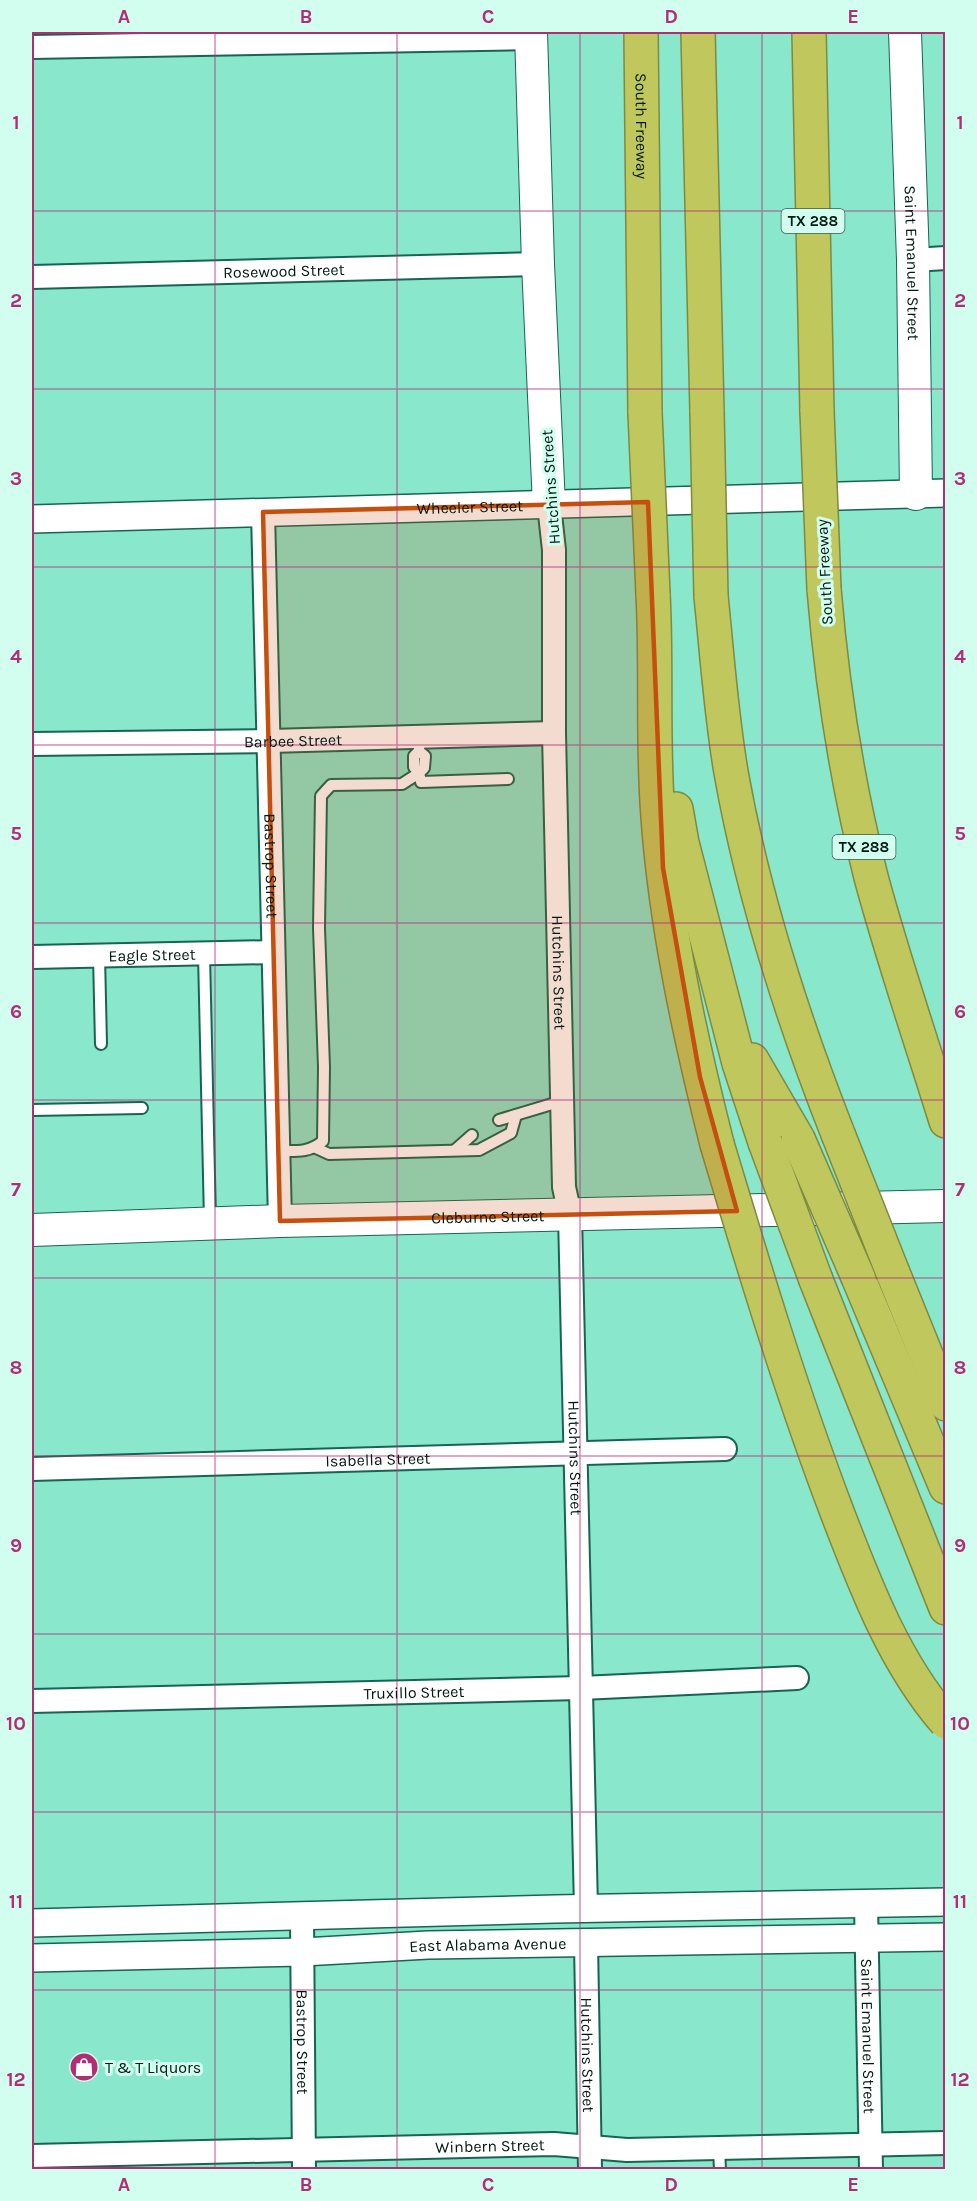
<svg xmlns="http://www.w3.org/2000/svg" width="977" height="2201" font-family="Karla,sans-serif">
<rect width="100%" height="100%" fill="#89e7cb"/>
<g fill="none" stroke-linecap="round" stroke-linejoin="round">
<g stroke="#176452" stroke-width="14">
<g id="service">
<polyline points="419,751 425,756 424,768 419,773 414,767 414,756 419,751 419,737"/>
<polyline points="204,954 210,1220"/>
<polyline points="99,956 101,1044"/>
<polyline points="32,1110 142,1108"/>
<polyline points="499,1120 562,1101"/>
<polyline points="316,1148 329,1154 479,1150 511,1133 516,1115"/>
<polyline points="455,1150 472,1135"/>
<path d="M278,1151C294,1151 310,1153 323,1141L324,1067L319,928L321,796L331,785L402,784L419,773L421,782L508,779"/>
<polyline points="719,2149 720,2170"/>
</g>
</g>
<g stroke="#176452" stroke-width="26">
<g id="minor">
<polyline points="32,47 532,38"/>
<polyline points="913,260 946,258"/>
<path id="s1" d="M32,277L538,264"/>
<path id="s2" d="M549,505L554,550V733L564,1187L570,1215L586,1908"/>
<path id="s3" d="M263,512L280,1221"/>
<path id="s4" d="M32,744L270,741L554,733"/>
<path id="s5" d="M32,957L273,952"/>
<path id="s6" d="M32,1469L725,1449"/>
<path id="s7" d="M32,1701L581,1688L797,1678"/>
<path id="s8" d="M866,1904L871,2170"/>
<path id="s9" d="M302,1916L304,2170"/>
<path id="s10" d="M586,1943L590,2170"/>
<path id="s11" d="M32,2156L554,2144L627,2150L946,2143"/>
</g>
</g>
<g stroke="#176452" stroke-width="30">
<g id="tertiary">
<path id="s12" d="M32,519L946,493"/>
<polyline points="32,1923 555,1909 946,1902"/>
<path id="s13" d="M32,1958L303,1952L428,1945L946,1937"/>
</g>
</g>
<g stroke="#176452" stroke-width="34">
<g id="secondary">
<polyline points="531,32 538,264 549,505"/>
<path id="s14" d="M905,32L913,260L916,494"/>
<path id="s15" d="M32,1230L280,1221L946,1206"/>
</g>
</g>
<g stroke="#7d8a42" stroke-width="36">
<g id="motorway">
<path id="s16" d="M641,32L645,413"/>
<polyline points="698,32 707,412"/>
<polyline points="809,32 817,411"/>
<path d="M824,589C832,686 847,782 871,877C893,959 921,1040 946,1121"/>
<path d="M653,594C657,668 652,742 658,817C666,927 690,1037 717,1144"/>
<path d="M711,596C717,654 721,714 731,772C753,896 792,1017 838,1134"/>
<polyline points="676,809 682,843 739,1063 765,1142"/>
<polyline points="752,1060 798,1139"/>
<polyline points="893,1273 946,1404"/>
<polyline points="858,1277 946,1487"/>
<polyline points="816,1280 946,1608"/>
</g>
</g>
<use href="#service" stroke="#fff" stroke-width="10"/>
<use href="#minor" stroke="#fff" stroke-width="22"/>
<use href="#tertiary" stroke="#fff" stroke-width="27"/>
<use href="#secondary" stroke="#fff" stroke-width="32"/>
<use href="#motorway" stroke="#c0c75d" stroke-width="33"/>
<g stroke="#7d8a42" stroke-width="36" stroke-linecap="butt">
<g id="motorway-bridge">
<polyline points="817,411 824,589"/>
<polyline points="707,412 711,596"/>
<polyline points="645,413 653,594"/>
<polyline points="838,1134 893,1273"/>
<polyline points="798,1139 858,1277"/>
<polyline points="765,1142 816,1280"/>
<path d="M717,1144C754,1268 791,1391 837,1512C865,1585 894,1662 946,1722"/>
</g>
</g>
<use href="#motorway-bridge" stroke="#c0c75d" stroke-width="33"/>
</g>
<path fill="#c54f0d" fill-opacity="0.2" stroke="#c54f0d" stroke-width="4.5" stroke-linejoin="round" d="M648,502L663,868L700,1077L737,1211L280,1221L263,512Z"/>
<path fill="none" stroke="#b22d74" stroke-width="1.5" stroke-opacity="0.55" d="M215,32V2170M397,32V2170M580,32V2170M762,32V2170M32,211H946M32,389H946M32,567H946M32,745H946M32,923H946M32,1100H946M32,1278H946M32,1456H946M32,1634H946M32,1812H946M32,1990H946"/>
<defs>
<g id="shop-disc" transform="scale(1.5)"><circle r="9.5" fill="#b22d74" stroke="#d2feef"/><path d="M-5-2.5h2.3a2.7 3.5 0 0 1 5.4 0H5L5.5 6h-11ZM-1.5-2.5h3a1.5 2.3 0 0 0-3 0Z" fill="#fff"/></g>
</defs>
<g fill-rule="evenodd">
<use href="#shop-disc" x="84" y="2067"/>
</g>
<g text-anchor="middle" stroke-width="6" stroke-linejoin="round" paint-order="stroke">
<g fill="#d2feef" stroke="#3f5e54" stroke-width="1.5">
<rect x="781.5" y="209" width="63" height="24" rx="4.5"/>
<rect x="832.5" y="835" width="63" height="24" rx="4.5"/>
</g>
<g font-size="15" font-weight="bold" fill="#001911">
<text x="813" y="226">TX 288</text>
<text x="864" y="852">TX 288</text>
</g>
<g font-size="16" fill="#001911" stroke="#d2feef">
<text dy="6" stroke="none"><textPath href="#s16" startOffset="94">South Freeway</textPath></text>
<text dy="6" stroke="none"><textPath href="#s14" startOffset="231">Saint Emanuel Street</textPath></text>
<text dy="6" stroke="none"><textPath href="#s1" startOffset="252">Rosewood Street</textPath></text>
<text transform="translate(550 487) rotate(-94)" y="6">Hutchins Street</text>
<text dy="6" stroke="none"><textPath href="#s12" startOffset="438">Wheeler Street</textPath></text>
<text transform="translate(824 572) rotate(-93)" y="6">South Freeway</text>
<text dy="6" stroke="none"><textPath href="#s4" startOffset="261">Barbee Street</textPath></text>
<text dy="6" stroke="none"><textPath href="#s3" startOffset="354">Bastrop Street</textPath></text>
<text dy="6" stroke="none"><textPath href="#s5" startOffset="120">Eagle Street</textPath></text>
<text dy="6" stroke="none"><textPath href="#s2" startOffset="468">Hutchins Street</textPath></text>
<text dy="6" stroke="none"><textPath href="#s15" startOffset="456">Cleburne Street</textPath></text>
<text dy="6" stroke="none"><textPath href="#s6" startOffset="346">Isabella Street</textPath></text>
<text dy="6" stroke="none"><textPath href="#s2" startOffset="954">Hutchins Street</textPath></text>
<text dy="6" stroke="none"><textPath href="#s7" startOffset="382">Truxillo Street</textPath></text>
<text dy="6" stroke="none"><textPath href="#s13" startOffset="456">East Alabama Avenue</textPath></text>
<text dy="6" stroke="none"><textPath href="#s8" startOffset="132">Saint Emanuel Street</textPath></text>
<text dy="6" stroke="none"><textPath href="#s9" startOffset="126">Bastrop Street</textPath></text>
<text dy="6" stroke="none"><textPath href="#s10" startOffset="112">Hutchins Street</textPath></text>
<text dy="6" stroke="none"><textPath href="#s11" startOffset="458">Winbern Street</textPath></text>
</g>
<g font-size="16" fill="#001911" stroke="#d2feef" text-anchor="start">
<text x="105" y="2073">T &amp; T Liquors</text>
</g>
</g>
<rect width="977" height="2201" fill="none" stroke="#d2feef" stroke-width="66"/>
<rect x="33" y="33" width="911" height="2135" fill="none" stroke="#b22d74" stroke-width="2"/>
<g font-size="20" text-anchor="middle" font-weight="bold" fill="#b22d74">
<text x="124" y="23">A</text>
<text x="306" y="23">B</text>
<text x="488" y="23">C</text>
<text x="671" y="23">D</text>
<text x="853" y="23">E</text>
<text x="16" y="129">1</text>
<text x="960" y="129">1</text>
<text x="16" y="307">2</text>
<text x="960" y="307">2</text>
<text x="16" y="485">3</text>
<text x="960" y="485">3</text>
<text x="16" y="663">4</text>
<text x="960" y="663">4</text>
<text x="16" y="840">5</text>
<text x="960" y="840">5</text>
<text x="16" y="1018">6</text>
<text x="960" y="1018">6</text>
<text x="16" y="1196">7</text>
<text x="960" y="1196">7</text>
<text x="16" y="1374">8</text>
<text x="960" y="1374">8</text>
<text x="16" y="1552">9</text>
<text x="960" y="1552">9</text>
<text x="16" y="1730">10</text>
<text x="960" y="1730">10</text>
<text x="16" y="1908">11</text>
<text x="960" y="1908">11</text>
<text x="16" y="2086">12</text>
<text x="960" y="2086">12</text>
<text x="124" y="2191">A</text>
<text x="306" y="2191">B</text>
<text x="488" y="2191">C</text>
<text x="671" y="2191">D</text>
<text x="853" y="2191">E</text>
</g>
</svg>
